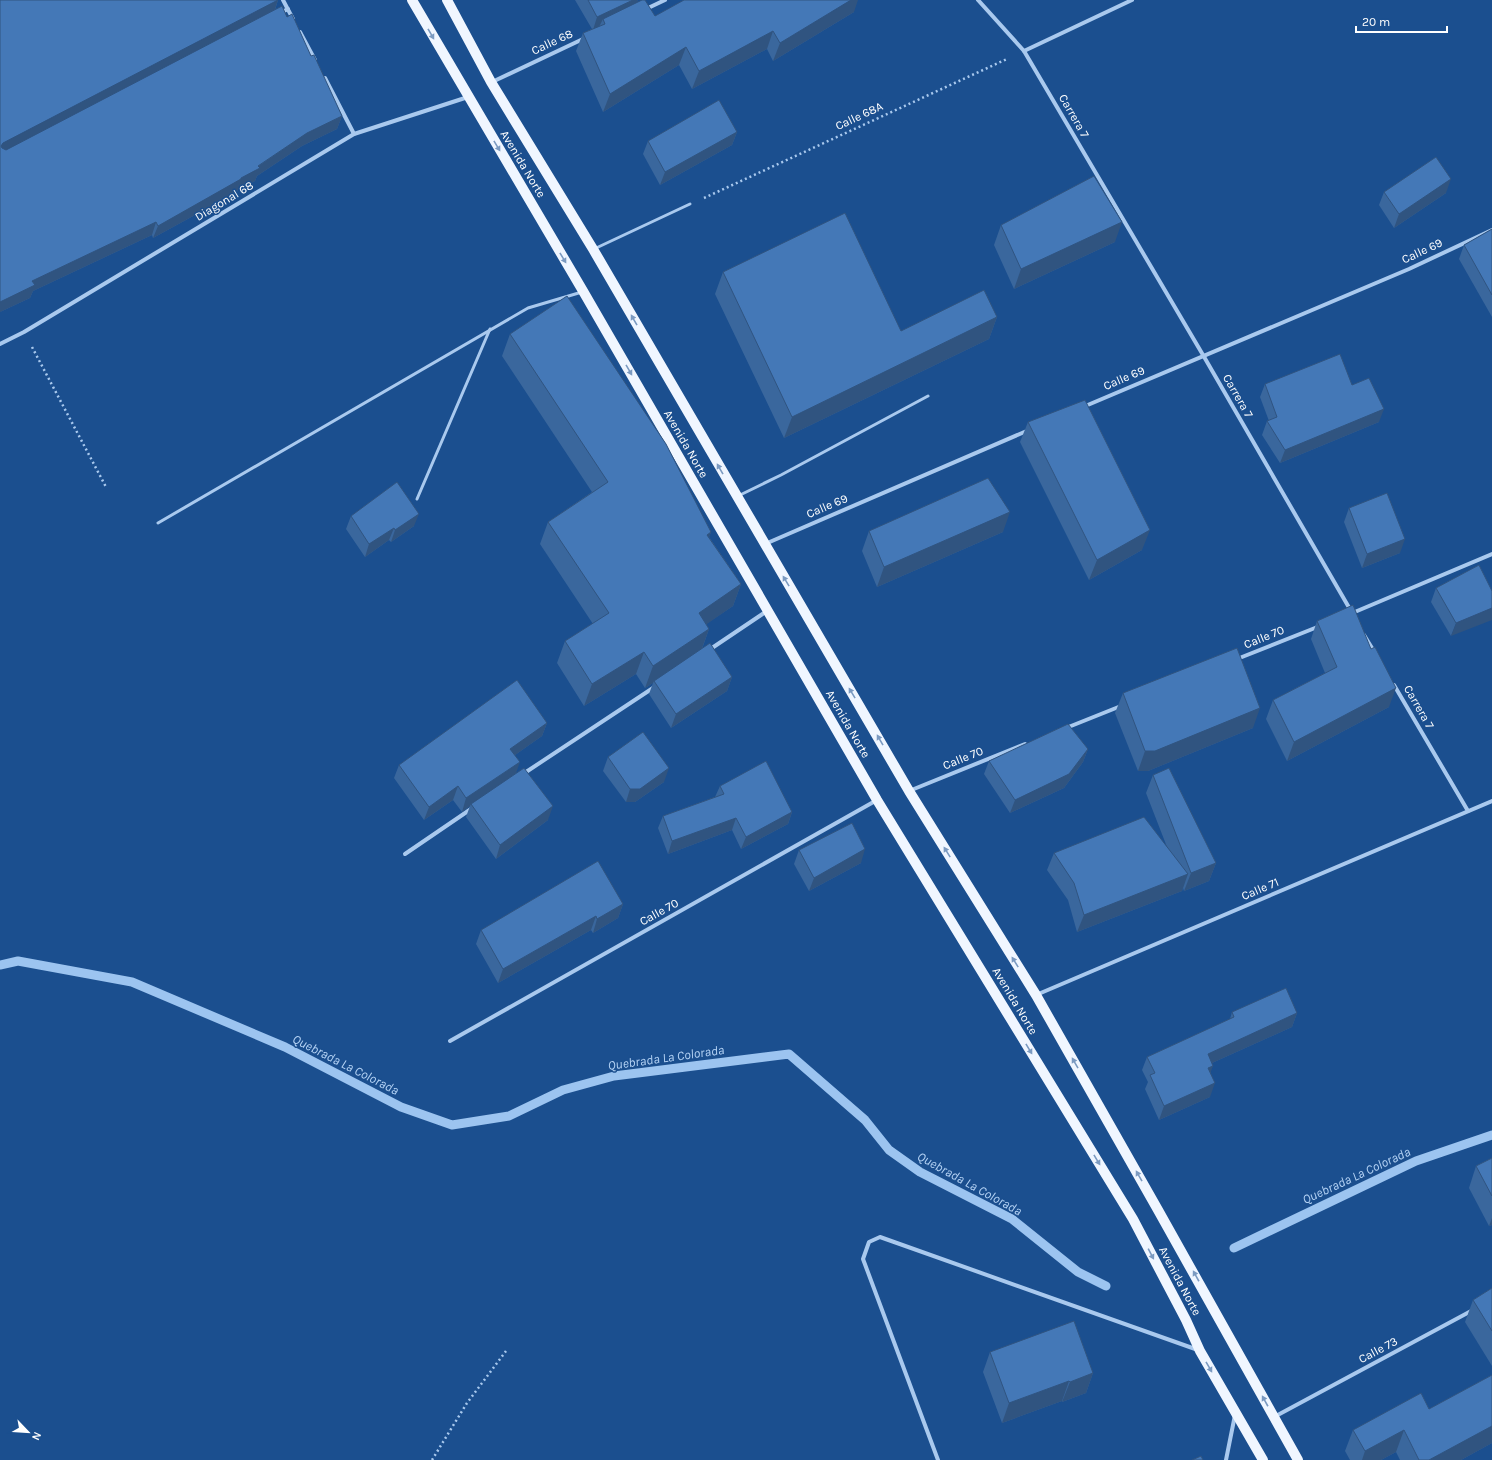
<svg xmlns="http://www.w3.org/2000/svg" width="1492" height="1460" font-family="Karla,sans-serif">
<rect width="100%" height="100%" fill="#1b4f8f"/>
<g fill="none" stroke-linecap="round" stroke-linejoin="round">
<g stroke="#9cc4f0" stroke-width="9">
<polyline points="0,965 18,961 132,982 285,1047 401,1107 452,1125 509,1116 563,1090 614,1076 789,1054 865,1120 889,1150 920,1172 1012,1219 1078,1272 1106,1286"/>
<polyline points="1234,1248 1416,1161 1492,1135"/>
</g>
<g stroke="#a9c9ee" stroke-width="2.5" stroke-dasharray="2 3" stroke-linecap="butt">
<polyline points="704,198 1007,59"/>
<polyline points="32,347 106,487"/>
<polyline points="432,1460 467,1403 506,1351"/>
</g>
<g stroke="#a9c9ee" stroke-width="3">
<polyline points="594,249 690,204"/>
<polyline points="738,496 781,475 928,396"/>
<polyline points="417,499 490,329"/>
<polyline points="158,523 528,308 582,292"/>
</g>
<g stroke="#a9c9ee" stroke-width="4">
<polyline points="283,0 293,19"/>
<polyline points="978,0 1024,51 1203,355 1351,611"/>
<polyline points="646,9 665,0"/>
<polyline points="280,13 288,9"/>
<polyline points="300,32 315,60"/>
<polyline points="1024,51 1132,0"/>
<polyline points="325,78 354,134"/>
<polyline points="492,82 583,39"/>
<polyline points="0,344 24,332 354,134 468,97"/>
<polyline points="1083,407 1409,269 1492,230"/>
<polyline points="765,544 1029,430"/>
<polyline points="1350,614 1492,554"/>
<polyline points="1364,635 1375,653"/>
<polyline points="709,650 767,611"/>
<polyline points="1237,659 1320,626"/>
<polyline points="1394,685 1468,811"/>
<polyline points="1066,728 1121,706"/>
<polyline points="523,774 656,686"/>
<polyline points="909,791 1025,744"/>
<polyline points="405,854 471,809"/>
<polyline points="1036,995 1492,801"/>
<polyline points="450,1041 877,800"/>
<polyline points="1274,1417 1473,1310"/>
<polyline points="938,1460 863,1259 869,1242 880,1237 1198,1350"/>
<polyline points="1226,1460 1235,1415"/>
</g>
<g stroke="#f0f6ff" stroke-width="10">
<polyline points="412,0 583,291 877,800 1133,1219 1186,1320 1200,1351 1263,1460"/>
<polyline points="447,0 491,82 593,249 909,791 1036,995 1158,1210 1298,1460"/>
</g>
</g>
<g fill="#3a679d">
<polygon points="278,0 275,10 287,17 311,56 342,116 337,129 302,146 257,176 255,181 238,189 237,192 153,238 152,235 33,291 30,298 0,312"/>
<polygon points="575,0 638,0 637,2 655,16 854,12 773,61 767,49 692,89 679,65 603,112 576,51 583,33 592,29"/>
<polygon points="737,132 732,145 660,185 643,154 648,141"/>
<polygon points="1384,192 1446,193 1394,228 1379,205"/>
<polygon points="1001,225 1115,242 1014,289 994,245"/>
<polygon points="1492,229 1492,317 1459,259 1464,245"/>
<polygon points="723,272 901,331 997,317 989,339 784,438 715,294"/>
<polygon points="510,334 711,532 709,537 741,584 733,606 706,624 709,629 702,649 732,677 727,691 671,728 649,694 653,683 645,688 636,674 584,706 557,663 565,641 593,624 540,544 548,522 592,492 502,356"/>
<polygon points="1265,384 1352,385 1379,422 1280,463 1262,435 1267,421 1269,421 1260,397"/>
<polygon points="1028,422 1142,550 1089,580 1020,442"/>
<polygon points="1349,508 1400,553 1362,568 1344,522"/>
<polygon points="351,516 414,526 391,542 389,540 365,557 346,529"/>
<polygon points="869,531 1003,532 877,587 862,551"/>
<polygon points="1479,565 1451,636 1431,602 1436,588"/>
<polygon points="1317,621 1389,707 1287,761 1266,719 1273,700 1325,673 1311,639"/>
<polygon points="1123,693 1253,728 1148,771 1138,771 1115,713"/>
<polygon points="547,723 542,736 515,755 516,773 548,820 496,859 466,817 470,806 462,812 453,800 424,820 394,778 399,765"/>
<polygon points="1088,749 1083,762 1064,788 1010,813 984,774 989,761"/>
<polygon points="608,757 664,782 635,802 626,802 603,771"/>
<polygon points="1153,775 1216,863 1209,881 1184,891 1183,888 1182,891 1077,932 1068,900 1047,870 1054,853 1167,847 1146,793"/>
<polygon points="720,786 792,812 788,824 741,849 732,830 668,854 658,828 663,816 715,797"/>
<polygon points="799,850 861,863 809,891 794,864"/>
<polygon points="623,904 618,918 593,933 591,930 498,983 476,944 481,930"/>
<polygon points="1232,1012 1297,1013 1292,1027 1212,1063 1210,1074 1210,1097 1159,1120 1145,1089 1148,1082 1142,1070 1147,1057 1230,1019"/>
<polygon points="1492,1158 1492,1225 1489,1226 1469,1188 1476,1166"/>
<polygon points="1492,1288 1492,1366 1465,1322 1473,1300"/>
<polygon points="990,1352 1093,1373 1086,1393 1062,1402 1062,1401 1002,1423 983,1372"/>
<polygon points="1492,1375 1492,1443 1461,1460 1400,1460 1396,1452 1381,1460 1350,1460 1345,1451 1353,1430 1429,1409"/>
</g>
<g fill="#305480">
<polygon points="278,0 274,12 0,155 1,146 3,143"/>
<polygon points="633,0 638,0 634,11 605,24 603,19 599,27 593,30 597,17"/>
<polygon points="851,0 858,0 854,12 773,61 780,43"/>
<polygon points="773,31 767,49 692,89 699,71"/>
<polygon points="686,47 679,65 603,112 610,94"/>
<polygon points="342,116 337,129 302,146 257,176 255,181 238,189 237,192 153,238 158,226 241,178 307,133"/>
<polygon points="737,132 732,145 660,185 665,172"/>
<polygon points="1451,179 1446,193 1394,228 1399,214"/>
<polygon points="156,222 152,235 33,291 30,298 0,312 0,302 32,281"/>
<polygon points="1122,222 1115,242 1014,289 1021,269"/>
<polygon points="997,317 989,339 784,438 792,417"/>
<polygon points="1384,409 1379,422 1280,463 1285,450"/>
<polygon points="1010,512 1003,532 877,587 884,567"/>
<polygon points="419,514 414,526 391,542 395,530"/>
<polygon points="394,528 389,540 365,557 369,544"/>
<polygon points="1150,530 1142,550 1089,580 1097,560"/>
<polygon points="711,532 703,554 707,535"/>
<polygon points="1405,539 1400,553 1362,568 1367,554"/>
<polygon points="741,584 733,606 691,635 699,613"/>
<polygon points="1492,608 1492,620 1451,636 1456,623"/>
<polygon points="709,629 701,651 654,681 653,683 645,688 653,666"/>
<polygon points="644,652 636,674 584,706 592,684"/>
<polygon points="732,677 727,691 671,728 676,714"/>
<polygon points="1396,688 1389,707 1287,761 1294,742"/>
<polygon points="1260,708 1253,728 1148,771 1138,771 1145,751"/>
<polygon points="547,723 542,736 505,762 510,749"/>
<polygon points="1088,749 1083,762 1064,788 1010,813 1015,800"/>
<polygon points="520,762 515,776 471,804 470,806 462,812 466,798"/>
<polygon points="669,768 664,782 635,802 626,802 630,789"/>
<polygon points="458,786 453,800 424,820 429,807"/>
<polygon points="553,806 548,820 496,859 500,845"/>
<polygon points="792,812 788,824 741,849 746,837"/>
<polygon points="736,818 732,830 668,854 672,841"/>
<polygon points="865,849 861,863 809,891 814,878"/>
<polygon points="1216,863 1209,881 1184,891 1191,873"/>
<polygon points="1188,874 1182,891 1077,932 1084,915"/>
<polygon points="623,904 618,918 593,933 597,919"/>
<polygon points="596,916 591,930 498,983 503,969"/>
<polygon points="1297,1013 1292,1027 1203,1067 1208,1054"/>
<polygon points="1213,1066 1208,1079 1208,1068"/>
<polygon points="1215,1083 1210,1097 1159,1120 1164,1106"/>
<polygon points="1492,1218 1492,1225 1489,1226"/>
<polygon points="1093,1373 1086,1393 1062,1402 1070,1382"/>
<polygon points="1069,1381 1062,1401 1002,1423 1009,1403"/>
<polygon points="1492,1426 1492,1443 1461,1460 1429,1460"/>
<polygon points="1404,1430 1396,1452 1381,1460 1362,1460 1365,1451"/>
</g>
<g fill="#4478b7" stroke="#305480">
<polygon points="0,0 278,0 3,143 1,146 2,148 6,150 282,6 287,17 292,14 311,56 314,55 342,116 307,133 258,166 260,168 241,178 241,179 158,226 156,222 32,281 35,285 0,302"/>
<polygon points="588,0 633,0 597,17"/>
<polygon points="642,0 645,0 655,16 684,0 851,0 780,43 773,31 699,71 686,47 610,94 583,33 605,24 603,19"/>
<polygon points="719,100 737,132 665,172 648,141"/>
<polygon points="1436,157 1451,179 1399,214 1384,192"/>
<polygon points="1094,176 1122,222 1021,269 1001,225"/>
<polygon points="845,213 901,331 984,290 997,317 792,417 723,272"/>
<polygon points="1492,229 1492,295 1464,245"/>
<polygon points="567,296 666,444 711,532 707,535 741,584 699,613 709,629 653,666 644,652 592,684 565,641 609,613 548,522 608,482 510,334"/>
<polygon points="1340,354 1352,385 1369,378 1384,409 1285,450 1267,421 1277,417 1265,384"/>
<polygon points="1085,400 1150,530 1097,560 1028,422"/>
<polygon points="988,478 1010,512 884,567 869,531"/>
<polygon points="397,482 419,514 395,530 394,528 369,544 351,516"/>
<polygon points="1387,493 1405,539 1367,554 1349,508"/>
<polygon points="1479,565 1492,591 1492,608 1456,623 1436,588"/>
<polygon points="1353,605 1371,649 1375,647 1396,688 1294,742 1273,700 1337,667 1317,621"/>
<polygon points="710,643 732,677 676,714 654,681"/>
<polygon points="1237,648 1260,708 1155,751 1145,751 1123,693"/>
<polygon points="517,680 547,723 510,749 520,762 466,798 458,786 429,807 399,765"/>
<polygon points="1068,724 1088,749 1069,774 1015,800 989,761"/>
<polygon points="643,732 669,768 640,789 630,789 608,757"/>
<polygon points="766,761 792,812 746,837 736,818 672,841 663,816 724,794 720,786"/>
<polygon points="524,768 553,806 500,845 471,804"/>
<polygon points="1169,768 1216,863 1191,873 1153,775"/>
<polygon points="1144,817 1188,874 1084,915 1074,883 1054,853"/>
<polygon points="852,823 865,849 814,878 799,850"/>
<polygon points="598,861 623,904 597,919 596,916 503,969 481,930"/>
<polygon points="1286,988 1297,1013 1208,1054 1213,1066 1208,1068 1215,1083 1164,1106 1150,1075 1155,1073 1147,1057 1234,1017 1232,1012"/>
<polygon points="1492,1158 1492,1196 1476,1166"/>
<polygon points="1492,1288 1492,1331 1473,1300"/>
<polygon points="1074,1321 1093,1373 1070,1382 1069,1381 1009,1403 990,1352"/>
<polygon points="1492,1375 1492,1426 1429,1460 1419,1460 1404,1430 1365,1451 1353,1430 1421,1393 1429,1409"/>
<polygon points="1201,1456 1203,1460 1192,1460"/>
</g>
<defs><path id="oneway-solid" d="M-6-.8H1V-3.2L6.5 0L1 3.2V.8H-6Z"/></defs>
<g fill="#7b9ac1">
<use href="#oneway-solid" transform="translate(431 34) rotate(60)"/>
<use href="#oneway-solid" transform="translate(497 146) rotate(59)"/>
<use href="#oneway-solid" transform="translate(563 258) rotate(59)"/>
<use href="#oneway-solid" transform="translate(634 320) rotate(-120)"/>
<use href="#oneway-solid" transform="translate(629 370) rotate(60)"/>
<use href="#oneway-solid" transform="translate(720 469) rotate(-120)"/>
<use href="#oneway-solid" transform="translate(786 581) rotate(-121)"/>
<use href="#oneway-solid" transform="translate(852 693) rotate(-121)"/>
<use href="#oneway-solid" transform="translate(880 740) rotate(-120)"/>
<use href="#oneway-solid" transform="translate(947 852) rotate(-122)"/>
<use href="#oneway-solid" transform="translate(1015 962) rotate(-122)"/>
<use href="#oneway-solid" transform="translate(1029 1049) rotate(59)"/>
<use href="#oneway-solid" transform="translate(1075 1063) rotate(-120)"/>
<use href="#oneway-solid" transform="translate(1097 1160) rotate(59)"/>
<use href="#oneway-solid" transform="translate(1139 1176) rotate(-120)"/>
<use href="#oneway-solid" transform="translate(1151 1254) rotate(62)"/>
<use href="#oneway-solid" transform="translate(1196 1276) rotate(-119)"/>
<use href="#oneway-solid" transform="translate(1209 1367) rotate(60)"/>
<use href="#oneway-solid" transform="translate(1265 1401) rotate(-119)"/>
</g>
<g text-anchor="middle" stroke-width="3" stroke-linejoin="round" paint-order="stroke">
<g font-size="12" fill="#fff" stroke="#1b4f8f">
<text transform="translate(552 42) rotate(-25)" y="4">Calle 68</text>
<text transform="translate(859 116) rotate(-25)" y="4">Calle 68A</text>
<text transform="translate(1074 116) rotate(60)" y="4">Carrera 7</text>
<text transform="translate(523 164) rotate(59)" y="4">Avenida Norte</text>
<text transform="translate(224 201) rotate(-31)" y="4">Diagonal 68</text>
<text transform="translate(1422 251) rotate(-25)" y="4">Calle 69</text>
<text transform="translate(1124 378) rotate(-23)" y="4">Calle 69</text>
<text transform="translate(1238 396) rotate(60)" y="4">Carrera 7</text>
<text transform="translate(686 444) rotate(60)" y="4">Avenida Norte</text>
<text transform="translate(827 506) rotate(-23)" y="4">Calle 69</text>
<text transform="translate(1264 637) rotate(-22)" y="4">Calle 70</text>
<text transform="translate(1419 707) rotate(60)" y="4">Carrera 7</text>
<text transform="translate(848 724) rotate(60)" y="4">Avenida Norte</text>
<text transform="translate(963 758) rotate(-22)" y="4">Calle 70</text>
<text transform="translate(1260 889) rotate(-23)" y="4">Calle 71</text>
<text transform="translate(659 912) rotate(-29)" y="4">Calle 70</text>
<text transform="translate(1015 1001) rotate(59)" y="4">Avenida Norte</text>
<text transform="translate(1180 1281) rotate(62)" y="4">Avenida Norte</text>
<text transform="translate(1378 1350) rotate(-28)" y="4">Calle 73</text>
</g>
<g font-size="13" font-style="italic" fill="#b5d3f5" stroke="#1b4f8f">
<text transform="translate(666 1057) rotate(-8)" y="5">Quebrada La Colorada</text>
<text transform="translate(346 1064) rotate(27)" y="5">Quebrada La Colorada</text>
<text transform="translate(1356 1175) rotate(-25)" y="5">Quebrada La Colorada</text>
<text transform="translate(970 1183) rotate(29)" y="5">Quebrada La Colorada</text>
</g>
</g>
<g transform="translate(28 1432) rotate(115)" stroke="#1b4f8f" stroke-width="3" paint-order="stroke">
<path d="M0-3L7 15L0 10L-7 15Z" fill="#ffffff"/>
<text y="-6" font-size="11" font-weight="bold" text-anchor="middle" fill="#ffffff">N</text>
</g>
<path d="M1356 26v6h91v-6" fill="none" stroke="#ffffff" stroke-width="2"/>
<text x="1362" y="26" font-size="12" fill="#ffffff" stroke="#1b4f8f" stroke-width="3" paint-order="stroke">20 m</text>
</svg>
